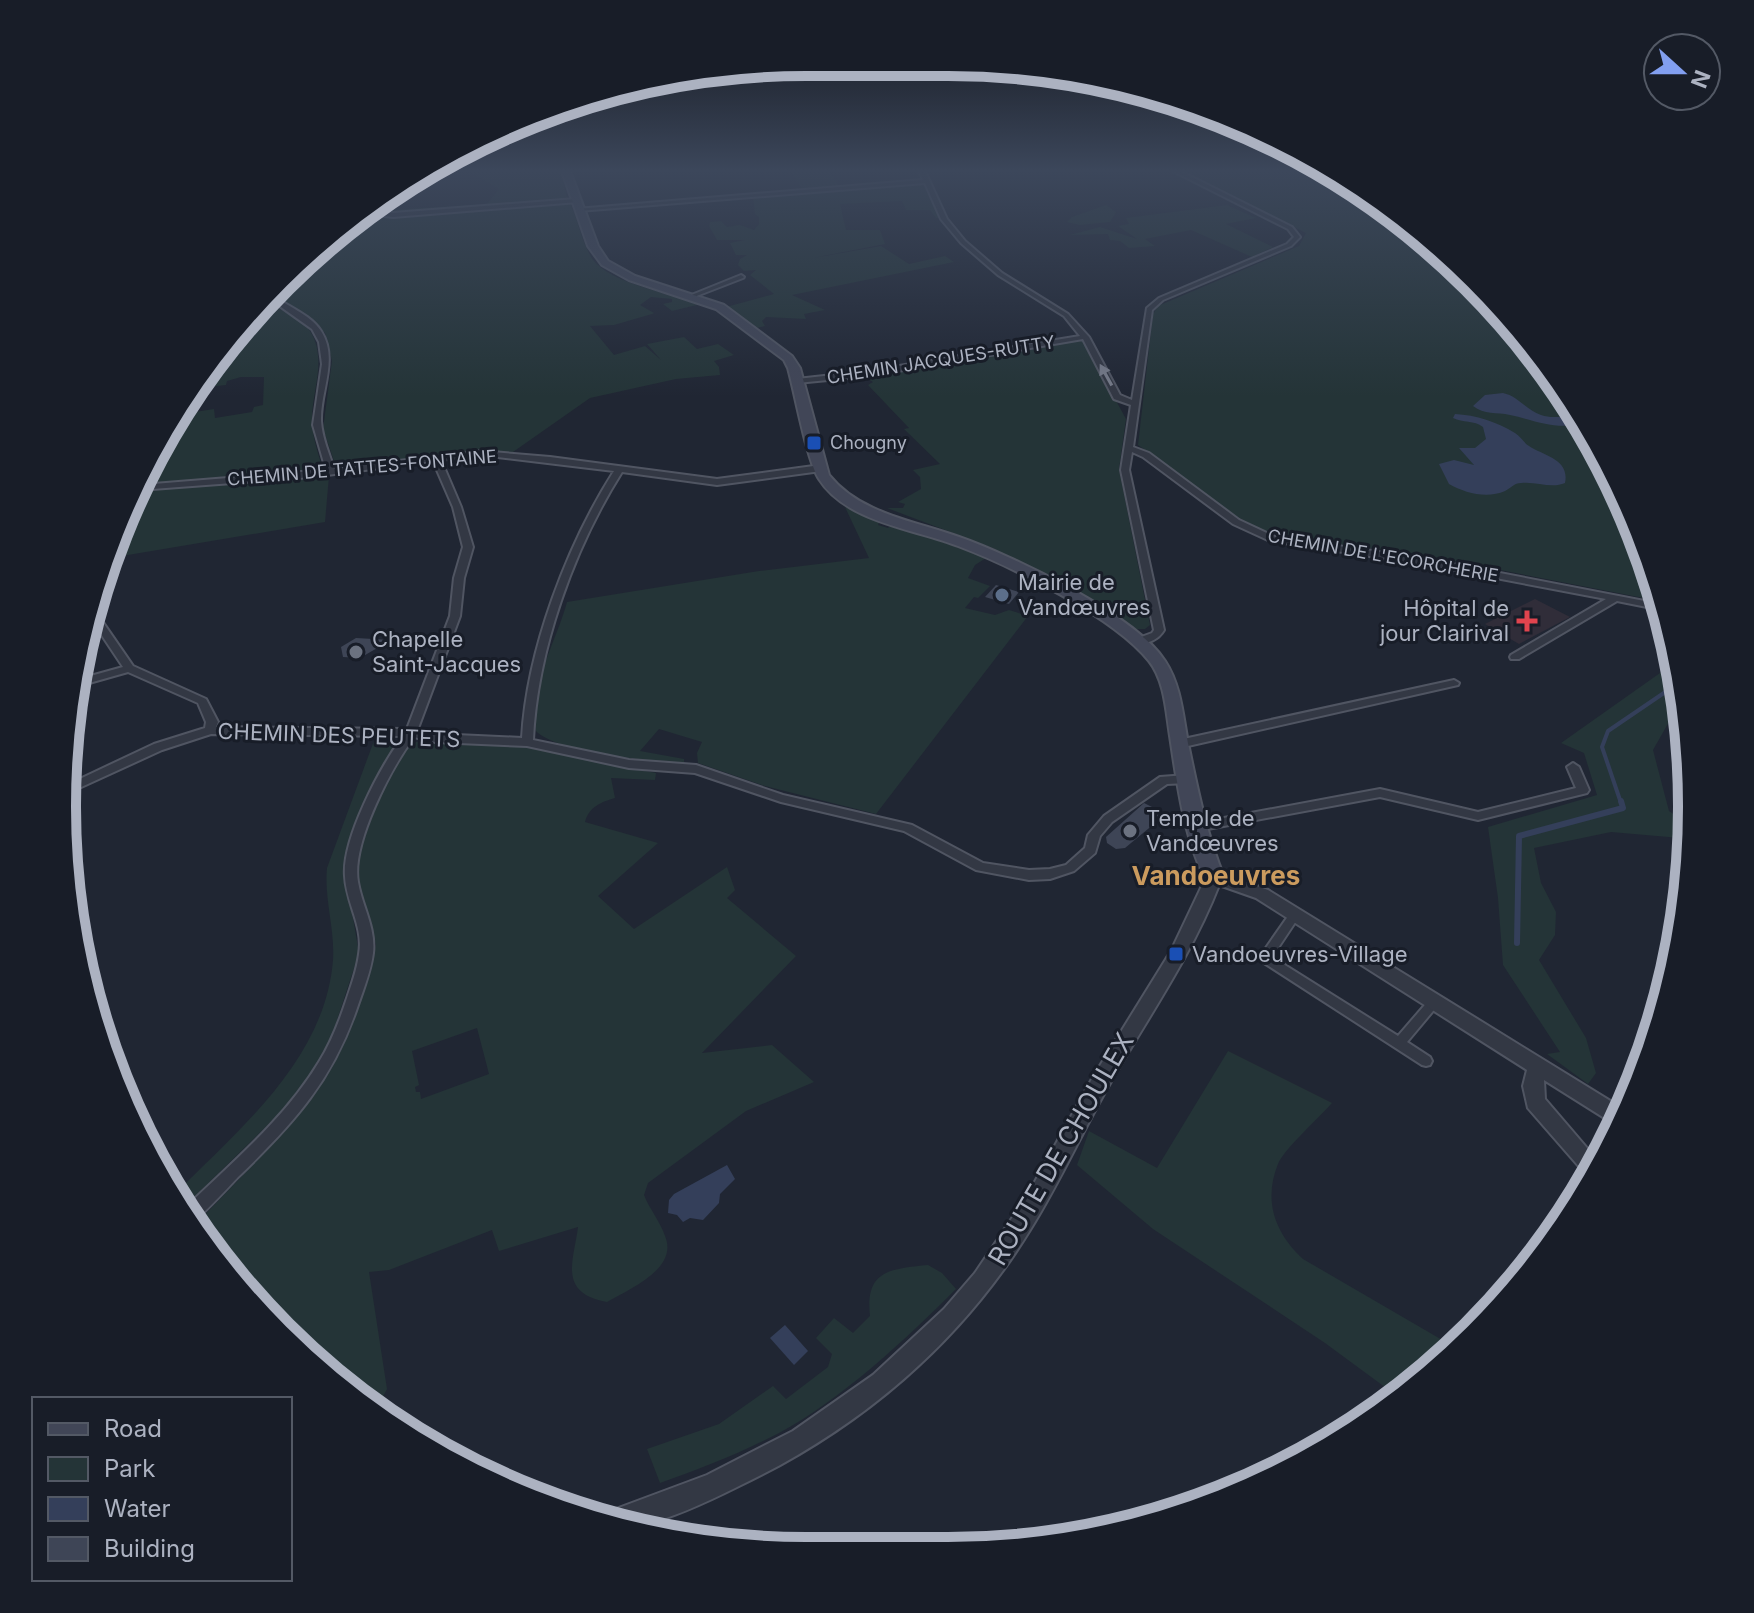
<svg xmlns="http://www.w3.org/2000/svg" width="1754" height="1613" font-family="Inter,sans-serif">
<rect width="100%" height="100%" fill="#202633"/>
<polygon fill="#302d39" points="1535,599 1570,617 1519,644 1485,624"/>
<g fill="#243437" fill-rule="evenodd">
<polygon points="469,171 561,171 567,198 565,201 390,214 362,211 367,207 390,210 487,204 499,189"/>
<polygon points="828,171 840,187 803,190 792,172"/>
<polygon points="1180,171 1330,171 1361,188 1417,233 1409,241 1433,247 1474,280 1567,393 1635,522 1659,601 1423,555 1301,539 1261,530 1239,518 1138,445 1153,314 1158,306 1299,246 1306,233"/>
<polygon points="922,182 940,218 936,218 930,210 906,210 902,201 840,204 846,230 880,230 885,244 813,258 881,246 909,264 945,256 954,262 792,295 825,310 804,314 806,319 766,317 762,321 765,326 757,328 726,307 774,294 750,275 756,270 744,271 738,265 740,259 747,255 736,255 730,243 745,240 717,240 709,226 710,222 721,221 727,227 740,225 754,230 759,224 759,217 755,214 753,196"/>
<path d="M570,203C578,220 581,239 590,255C605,284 672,293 701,304L672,311L663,304L672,302V299L651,297L640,305L654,313L652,314L614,325L590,326L614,355L645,346L661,360L647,344L684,337L697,349L718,344L734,355L714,361L719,367L720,375L676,379L590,398L513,452L478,451L354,467L335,464L323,429L332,361L325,333L272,292L358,213L392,216Z"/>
<polygon points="1106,205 1116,212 1110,222 1080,225 1067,222 1072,217"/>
<polygon points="1227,205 1256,218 1226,224 1273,247 1252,257 1191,230 1145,239 1155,246 1129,248 1120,241 1110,240 1108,234 1070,235 1100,227 1137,239 1118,226 1129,224 1126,218"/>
<path d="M266,297C279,313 302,317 310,331C327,358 313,388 312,417C312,435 317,450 322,466L318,471L141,485L162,435L246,316ZM241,377H264L263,405L254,407L252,412L215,418L214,409L195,412L198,388L226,385L227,381Z"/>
<polygon points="1079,339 1083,340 1126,419 1119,469 1150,625 1145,629 1136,629 995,549 887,508 903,508 905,504 898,502 921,489 920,477 913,470 940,464 904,429 909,428 868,385 873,382 865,377"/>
<polygon points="329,476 325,522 110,558 138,490"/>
<path d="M845,507L881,520L878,525L888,528L893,524L986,558L975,565L968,578L990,586L978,598L974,597L965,608L995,615L1009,610L1028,616L876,814L765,786L698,763L697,753L702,742L659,729L640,751L684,759V763C654,762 555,752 536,731C527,689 556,643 567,602L759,571L869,558Z"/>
<polygon points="1677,661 1682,705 1674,713 1653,750 1669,811 1690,825 1688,845 1680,838 1611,832 1534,848 1541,883 1556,912 1555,935 1539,960 1586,1038 1596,1073 1588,1084 1547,1054 1560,1052 1503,965 1498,898 1488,827 1597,795 1584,753 1561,743"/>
<path d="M375,738L395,741L352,844L347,883L359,953L327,1051L316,1072L286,1107L182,1209L174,1195C239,1129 325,1060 333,960C335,929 324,899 327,868Z"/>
<path d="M421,741L518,746L656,773L655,780L611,778L615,798C601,802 589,807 585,822L658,843L598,896L634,929L727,867L735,890L727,898L796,956L702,1053L772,1045L814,1082L746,1111L648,1183L644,1195C650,1210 660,1221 665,1236C679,1269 629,1289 607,1302C557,1293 574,1260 578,1227L499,1251L492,1230L389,1270L369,1272L387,1389L376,1410L315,1366L193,1227L268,1149L333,1066L376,945L355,876L356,861L383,788L402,752L412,743ZM477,1028L489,1074L421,1099L420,1092H416L415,1087L419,1085L412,1051Z"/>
<path d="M1228,1051L1332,1103C1320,1117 1284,1149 1278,1164C1263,1201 1275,1233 1303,1259L1456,1348L1397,1396L1325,1343L1153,1229L1077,1165L1089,1131L1157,1168Z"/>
<path d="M928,1265L942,1273L956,1289C906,1339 841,1400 779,1433C741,1453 700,1469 660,1483L647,1449L719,1424L773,1386L786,1399L828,1367L832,1354L816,1338L834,1318L853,1333L870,1316C865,1270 890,1269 928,1265Z"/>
</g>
<g fill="#343f5a">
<path d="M1503,393C1518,396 1526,410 1541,415C1555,420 1566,413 1579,420L1580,424C1555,430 1534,420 1510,415C1497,412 1484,415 1473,406L1485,395Z"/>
<path d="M1455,414C1476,415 1497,422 1515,433C1521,437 1524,443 1529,446C1544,456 1570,459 1565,483C1551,489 1536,481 1521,483C1514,483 1511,488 1505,491C1487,499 1465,493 1449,484L1439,464L1454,460L1474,465L1459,448H1475L1486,439L1483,427C1474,420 1463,423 1453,418Z"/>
<polygon points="727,1165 735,1179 720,1194 719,1203 703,1220 690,1218 683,1222 677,1215 668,1213 669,1200 674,1194"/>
<polygon points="785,1325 808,1351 794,1365 770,1338"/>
</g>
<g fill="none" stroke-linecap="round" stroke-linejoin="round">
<polyline stroke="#343f5a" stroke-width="4" points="1621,803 1602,747 1608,731 1680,682"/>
<polyline stroke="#343f5a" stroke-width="6" points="1517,943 1519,836 1623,808 1621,801"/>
</g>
<g fill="#3e4556">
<polygon points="996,585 1019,592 1009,604 985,597"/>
<polygon points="356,638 391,640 360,658 343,657 341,647"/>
<polygon points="1144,803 1166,814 1125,848 1116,849 1107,843 1106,837"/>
</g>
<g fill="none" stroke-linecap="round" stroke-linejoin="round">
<g stroke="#505562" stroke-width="4">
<polygon id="pedestrian" points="1295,911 1299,912 1300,915 1272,957 1398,1036 1430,999 1434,997 1438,999 1440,1002 1438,1005 1407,1042 1430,1057 1432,1061 1430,1065 1426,1066 1422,1065 1261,961 1259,958 1261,955 1291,912"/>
</g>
<g stroke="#505562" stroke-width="4">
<g id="minor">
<path d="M919,171H925L947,219L965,241L1002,273L1068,314L1089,337L1120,395L1132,400L1147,308L1159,298L1287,244L1294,237L1288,229L1173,171H1180L1292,227L1300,237L1291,246L1163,300L1152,310L1133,447L1149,453L1239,520L1275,537L1422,558L1660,604L1662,610L1617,601L1519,659H1511L1510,657L1511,655L1606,599L1422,564L1270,541L1233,524L1143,457L1132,452L1129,470L1164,630C1159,639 1147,645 1136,643L1135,641L1136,639L1152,633L1154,630L1121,470L1131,405L1114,399L1083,339L869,376L797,383L793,381L797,379L869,371L1080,336L1064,316L998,275L961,243L941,219L925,183L579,211L576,209L923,180Z"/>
<polygon points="576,199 578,202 393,217 358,213 362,210 393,213"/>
<polygon points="741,275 744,277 743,278 694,297 689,296"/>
<path d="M271,294C286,306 310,314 321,331C339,359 320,391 321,421C322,438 329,453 334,469L480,451L550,457L717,479L821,465L825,468L821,471L717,485L622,472C574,548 537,650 533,740L629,760L696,765L783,795L912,825L983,863L1029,870L1050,869L1066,865L1085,848L1088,835L1104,816L1160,777L1187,775L1193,779L1187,783L1167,784L1112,822L1100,836L1095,853L1074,871L1050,879L1029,880L976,870L904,831L781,802L695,773L629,768L527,746L435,742L414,737C391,768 351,844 358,882C362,906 376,928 373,953C371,970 364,988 358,1005C333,1080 294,1123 238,1177C223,1193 207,1210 191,1224L182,1211C230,1164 284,1120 319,1062C331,1043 339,1022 346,1001C351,986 357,970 359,954C364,927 346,903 345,876C342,839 380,767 403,736L211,734L162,750L66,794L65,786L154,744L205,728L206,722L198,703L128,672L75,687L76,680L123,667L87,613L90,607L93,608L133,666L206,699L218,722L216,727L407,729L450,616L454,578L463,547L453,507L433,461L312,477L139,490L141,485L326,470L313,425L322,364L319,342L312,329L267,297ZM480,455L614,471C567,545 527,650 522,738L435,734L417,731L460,616L464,578L473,547L461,507L441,460Z"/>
<polygon points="1454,680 1459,683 1458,685 1179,748 1173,744 1179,740"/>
<polygon points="1573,763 1579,767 1589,790 1587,793 1478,820 1380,797 1197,831 1191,827 1197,823 1380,789 1478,812 1576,788 1567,767"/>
</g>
</g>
<g stroke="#505562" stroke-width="4">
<path id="tertiary" d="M1214,871L1268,890L1625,1110L1617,1125L1614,1124L1544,1080L1545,1099L1598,1161L1589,1178L1528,1108L1523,1086L1527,1070L1256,898L1219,885C1191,957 1146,1020 1108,1087C1081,1134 1059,1184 1030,1230C960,1344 859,1429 739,1486C711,1500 667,1521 637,1526C627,1528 612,1522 602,1520L605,1513L707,1475L793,1431L873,1375L944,1309L975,1273L1027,1196L1093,1077L1171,951L1208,873Z"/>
</g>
<g stroke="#505562" stroke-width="4">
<path id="secondary" d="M562,171H570L598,246L608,261L635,276L724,305L792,356L800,368L829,475C860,514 915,521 959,537C1011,555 1136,615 1165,661C1182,687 1183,719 1189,748C1198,792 1207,835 1224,877L1221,882H1207C1184,840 1177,782 1170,736C1166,711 1165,681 1149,661C1114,617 1011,566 958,546C914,529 846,522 819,479C807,461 795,393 788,368L784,360L716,309L629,280L602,265L588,246Z"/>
</g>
<use href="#pedestrian" fill="#333844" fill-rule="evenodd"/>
<use href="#minor" fill="#333844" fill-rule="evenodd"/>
<use href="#tertiary" fill="#333844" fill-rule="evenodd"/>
<use href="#secondary" fill="#414657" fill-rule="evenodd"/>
</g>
<defs><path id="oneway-solid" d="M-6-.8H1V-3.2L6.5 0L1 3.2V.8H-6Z" transform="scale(2)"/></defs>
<use fill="#767b89" href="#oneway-solid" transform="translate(1106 375) rotate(-119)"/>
<linearGradient id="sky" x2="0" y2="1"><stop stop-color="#12151c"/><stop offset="0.43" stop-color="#3c475b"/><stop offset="1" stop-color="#3c475b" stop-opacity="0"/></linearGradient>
<rect width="1754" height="397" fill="url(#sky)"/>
<g fill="#1a4fb4" stroke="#181d28" stroke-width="3">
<rect x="806" y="435" width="16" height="16" rx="4"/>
<rect x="1168" y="946" width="16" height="16" rx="4"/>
</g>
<circle fill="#5c6f8a" stroke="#181d28" stroke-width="3" cx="1002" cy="595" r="8"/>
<path fill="#e0444e" stroke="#181d28" stroke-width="3" d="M1523 609h8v8h8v8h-8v8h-8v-8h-8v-8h8z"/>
<g fill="#6b7280" stroke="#181d28" stroke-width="3">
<circle cx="356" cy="652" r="8"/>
<circle cx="1130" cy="831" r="8"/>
</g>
<g text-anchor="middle" stroke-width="6" stroke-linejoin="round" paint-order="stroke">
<g font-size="18" fill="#acb2c1" stroke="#181d28">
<text transform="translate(941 360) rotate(-9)" y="6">CHEMIN JACQUES-RUTTY</text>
<text transform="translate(362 468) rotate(-5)" y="6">CHEMIN DE TATTES-FONTAINE</text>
<text transform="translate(1383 556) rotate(10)" y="6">CHEMIN DE L'ECORCHERIE</text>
</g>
<g font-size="18" fill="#acb2c1" stroke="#181d28" text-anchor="start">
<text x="830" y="449">Chougny</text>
</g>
<g font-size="22" fill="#acb2c1" stroke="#181d28" text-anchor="start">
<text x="1018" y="590">Mairie de<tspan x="1018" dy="25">Vandœuvres</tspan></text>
<text x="1509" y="616" text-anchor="end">Hôpital de<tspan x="1509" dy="25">jour Clairival</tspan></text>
<text x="372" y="647">Chapelle<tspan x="372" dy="25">Saint-Jacques</tspan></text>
<text x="1146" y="826">Temple de<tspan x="1146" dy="25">Vandœuvres</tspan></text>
<text x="1192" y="962">Vandoeuvres-Village</text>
</g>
<g font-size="22" fill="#acb2c1" stroke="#181d28">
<text transform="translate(339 735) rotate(2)" y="8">CHEMIN DES PEUTETS</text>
</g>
<g font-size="26" font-weight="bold" fill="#cb9b5e" stroke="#181d28">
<text x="1216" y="885">Vandoeuvres</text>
</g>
<g font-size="26" fill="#acb2c1" stroke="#181d28">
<text transform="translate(1061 1149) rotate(-60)" y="9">ROUTE DE CHOULEX</text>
</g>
</g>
<path d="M0 0H1754V1613H0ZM806 76H948A730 730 0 0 1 1678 806V807A730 730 0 0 1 948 1537H806A730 730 0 0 1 76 807V806A730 730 0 0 1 806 76Z" fill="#181d28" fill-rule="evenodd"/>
<path fill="none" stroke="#acb2c1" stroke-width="10" d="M806 76H948A730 730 0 0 1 1678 806V807A730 730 0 0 1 948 1537H806A730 730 0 0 1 76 807V806A730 730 0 0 1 806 76Z"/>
<rect x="32" y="1397" width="260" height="184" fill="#181d28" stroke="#535965" stroke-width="2"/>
<rect x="48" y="1423" width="40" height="12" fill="#414657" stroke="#535965" stroke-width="2"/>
<text x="104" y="1437" font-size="24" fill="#acb2c1">Road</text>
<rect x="48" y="1457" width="40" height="24" fill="#243437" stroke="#535965" stroke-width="2"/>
<text x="104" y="1477" font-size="24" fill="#acb2c1">Park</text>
<rect x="48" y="1497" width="40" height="24" fill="#343f5a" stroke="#535965" stroke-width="2"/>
<text x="104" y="1517" font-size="24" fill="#acb2c1">Water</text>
<rect x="48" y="1537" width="40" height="24" fill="#3e4556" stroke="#535965" stroke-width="2"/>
<text x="104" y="1557" font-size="24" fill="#acb2c1">Building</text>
<g transform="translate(1682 72) rotate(111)"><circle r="38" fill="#181d28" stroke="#535965" stroke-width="2"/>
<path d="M0-6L14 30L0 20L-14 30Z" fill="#829ff0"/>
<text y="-12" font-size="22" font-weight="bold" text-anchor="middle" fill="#acb2c1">N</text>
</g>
</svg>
